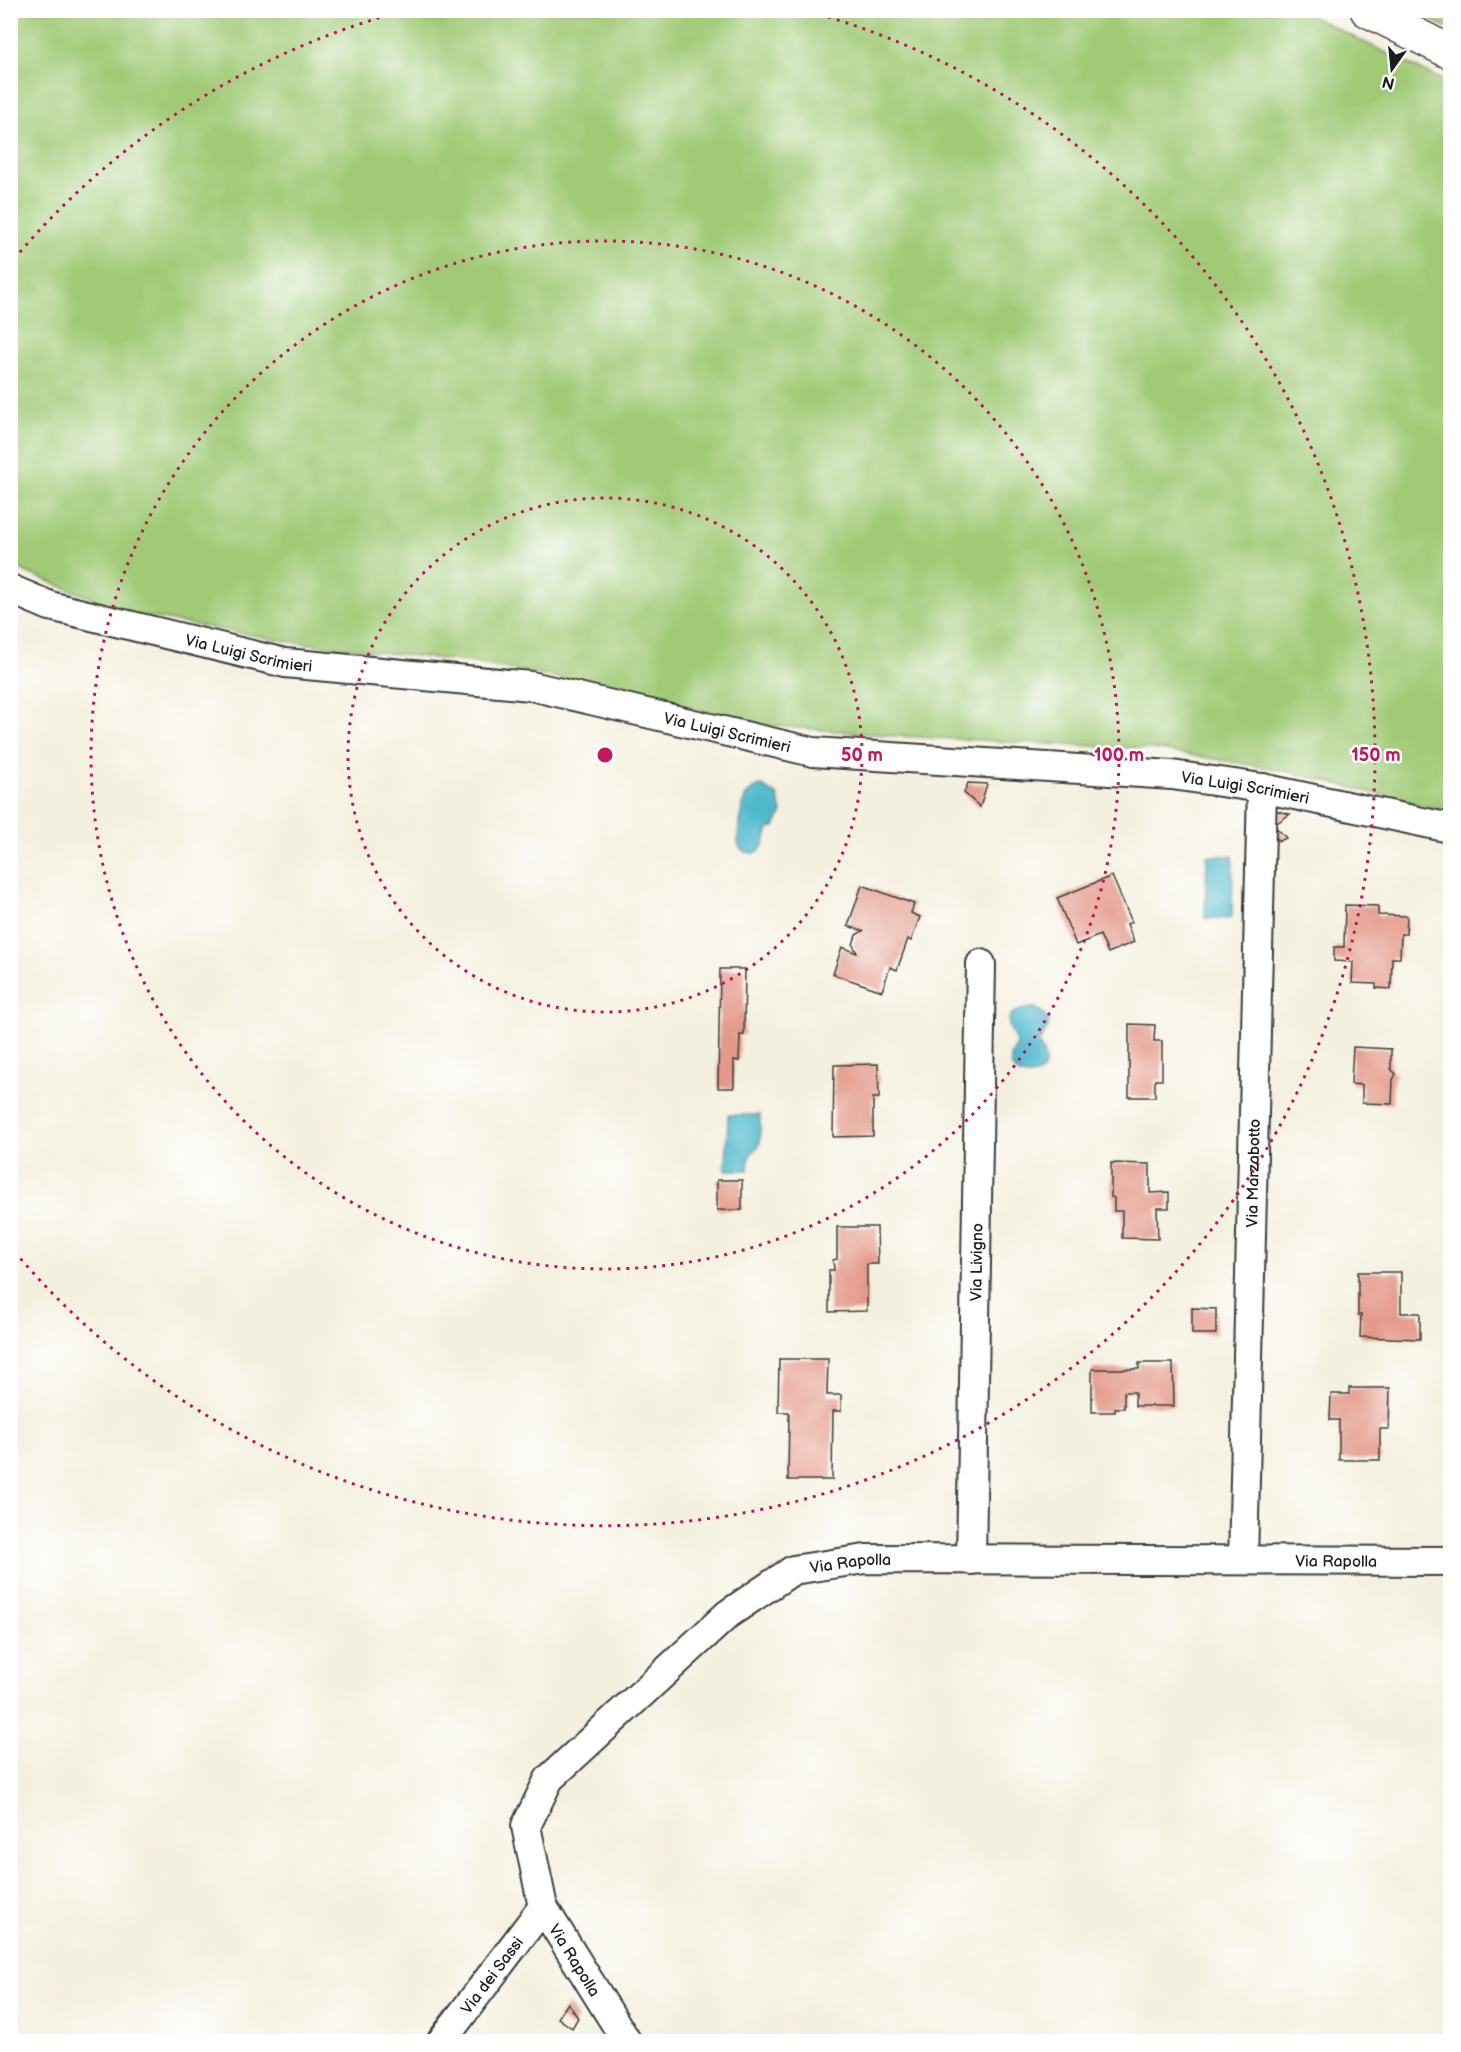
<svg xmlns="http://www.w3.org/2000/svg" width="1461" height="2052" font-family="'Balsamiq Sans',sans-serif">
<rect width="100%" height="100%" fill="#fff"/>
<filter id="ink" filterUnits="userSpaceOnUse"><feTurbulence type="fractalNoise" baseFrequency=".0167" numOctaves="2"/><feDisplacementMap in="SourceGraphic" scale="12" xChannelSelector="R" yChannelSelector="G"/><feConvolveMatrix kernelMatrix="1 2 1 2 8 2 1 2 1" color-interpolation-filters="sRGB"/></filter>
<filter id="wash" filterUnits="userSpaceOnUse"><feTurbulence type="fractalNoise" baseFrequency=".008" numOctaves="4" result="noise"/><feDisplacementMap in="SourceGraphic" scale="24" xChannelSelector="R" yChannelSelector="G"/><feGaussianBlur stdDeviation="1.35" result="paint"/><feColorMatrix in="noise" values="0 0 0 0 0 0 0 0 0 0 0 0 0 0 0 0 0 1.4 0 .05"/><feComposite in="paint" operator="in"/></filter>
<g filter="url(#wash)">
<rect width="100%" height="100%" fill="#f4f0df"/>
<g fill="#a0ca76" stroke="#5e7349" stroke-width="1.5">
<polygon points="11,11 1301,11 1450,84 1450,812 1281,770 1154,749 898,736 764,725 581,682 476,663 292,642 132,614 28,573 11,563"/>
<polygon points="1411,11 1450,11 1450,29"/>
</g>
<g fill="#4fb9cc" stroke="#366a74" stroke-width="1.5">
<path d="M762,786L777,795L782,812L775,827L769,829C767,835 765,842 762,847C755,857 739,854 738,841C737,836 739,828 740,823C742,806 742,790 762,786Z"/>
<polygon points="1207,856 1233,856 1232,918 1205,918"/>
<path d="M1035,1008L1043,1013L1049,1021L1048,1028L1039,1041C1039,1048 1044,1052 1045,1059C1048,1084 1007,1080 1011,1057C1012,1053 1015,1048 1017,1044C1003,1018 1006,1010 1035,1008Z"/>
<polygon points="728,1115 760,1115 760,1144 749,1157 748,1170 726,1170"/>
</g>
<g id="blocks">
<g fill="#e49a8a">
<polygon points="968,783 987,784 980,807 964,793"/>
<polygon points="1269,809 1290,814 1274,825 1286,838 1279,841 1269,829"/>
<polygon points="1112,876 1132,922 1127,924 1134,942 1108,953 1100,935 1076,945 1057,898"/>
<polygon points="862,885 914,904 911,913 920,917 911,941 908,939 897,970 890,967 882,991 833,974 842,947 857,953 853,945 856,935 863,931 848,926"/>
<polygon points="1345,905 1378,906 1378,915 1407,916 1406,934 1401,934 1400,958 1392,958 1391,989 1376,988 1376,984 1352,983 1353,962 1334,961 1334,947 1344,947"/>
<polygon points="720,969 745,969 744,1035 740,1035 739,1061 734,1060 734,1088 718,1088"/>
<polygon points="1129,1024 1155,1025 1154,1041 1162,1041 1162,1080 1155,1080 1155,1097 1129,1097"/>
<polygon points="1353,1047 1391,1049 1391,1069 1396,1074 1393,1080 1392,1104 1362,1103 1362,1085 1351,1084"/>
<polygon points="878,1064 879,1098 873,1098 873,1136 833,1137 834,1065"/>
<polygon points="1111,1163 1150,1164 1150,1193 1169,1192 1169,1208 1157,1208 1158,1239 1122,1238 1122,1211 1114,1211 1114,1198 1111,1197"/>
<rect x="717" y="1180" width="25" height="30"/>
<polygon points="837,1227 877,1227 878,1264 867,1264 867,1311 829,1312 829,1270 834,1270 833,1260 837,1259"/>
<polygon points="1358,1272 1401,1272 1401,1313 1420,1313 1420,1339 1360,1337 1361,1315 1358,1315"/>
<polygon points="1192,1308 1216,1309 1216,1334 1192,1334"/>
<polygon points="779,1359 828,1359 827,1395 841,1395 841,1411 833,1411 832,1480 788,1480 789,1412 778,1412"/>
<polygon points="1139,1363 1173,1363 1174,1406 1135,1406 1135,1392 1124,1392 1124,1408 1115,1408 1115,1412 1092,1412 1092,1369 1139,1369"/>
<polygon points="1349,1388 1390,1388 1389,1429 1380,1429 1380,1460 1339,1460 1339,1420 1330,1420 1331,1394 1349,1394"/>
<polygon points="568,2003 578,2018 572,2028 558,2018"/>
</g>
</g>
</g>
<g filter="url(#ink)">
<use href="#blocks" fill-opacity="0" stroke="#3c3c39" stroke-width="1.5"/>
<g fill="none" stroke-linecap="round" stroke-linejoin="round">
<g stroke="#3c3c39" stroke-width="32">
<g id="minor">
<path id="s1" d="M10,589L50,606L285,663L531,686L813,752L1172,775L1262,788L1450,828"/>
<path id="s2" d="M971,1560L981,964"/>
<path id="s3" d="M1243,1560L1262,788"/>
<path id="s4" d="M441,2042L543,1907"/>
<path id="s5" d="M627,2042L543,1907L526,1826L549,1779L728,1614L793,1570L865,1559L1450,1561"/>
</g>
</g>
<g stroke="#3c3c39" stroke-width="36">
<polyline id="secondary" points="1367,10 1450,52"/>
</g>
<use href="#minor" stroke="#fff" stroke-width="28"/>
<use href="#secondary" stroke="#fff" stroke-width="33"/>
</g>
</g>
<g fill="none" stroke="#c2185b" stroke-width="3" stroke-dasharray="3 6">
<circle cx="605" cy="755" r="257"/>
<circle cx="605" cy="755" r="514"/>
<path d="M14 259A771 771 0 0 1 399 12M811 12A771 771 0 1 1 14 1251"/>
</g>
<g text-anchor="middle" stroke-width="5" stroke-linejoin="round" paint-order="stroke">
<g font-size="16" fill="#1c1c1c" stroke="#fff">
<text dy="6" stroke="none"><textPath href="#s1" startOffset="248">Via Luigi Scrimieri</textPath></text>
<text dy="6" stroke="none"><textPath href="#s1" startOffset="734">Via Luigi Scrimieri</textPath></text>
<text dy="6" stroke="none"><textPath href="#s1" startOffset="1256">Via Luigi Scrimieri</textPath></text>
<text dy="6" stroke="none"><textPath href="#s3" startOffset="387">Via Marzabotto</textPath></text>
<text dy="6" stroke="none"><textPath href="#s2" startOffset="298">Via Livigno</textPath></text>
<text dy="6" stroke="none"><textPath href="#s5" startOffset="1160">Via Rapolla</textPath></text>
<text dy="6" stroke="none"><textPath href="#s5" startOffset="674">Via Rapolla</textPath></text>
<text transform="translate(575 1960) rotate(58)" y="6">Via Rapolla</text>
<text dy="6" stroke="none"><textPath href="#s4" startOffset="84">Via dei Sassi</textPath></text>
</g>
</g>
<circle cx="605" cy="755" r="9" fill="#c2185b" stroke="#fff" stroke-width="3"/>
<g font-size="18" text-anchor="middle" font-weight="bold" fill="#c2185b" stroke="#fff" stroke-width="5" stroke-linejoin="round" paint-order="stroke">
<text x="862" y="761">50 m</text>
<text x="1119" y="761">100 m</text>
<text x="1376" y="761">150 m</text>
</g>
<rect width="1461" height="2052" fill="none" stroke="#fff" stroke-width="36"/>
<g transform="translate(1392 69) rotate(195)" stroke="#ffffff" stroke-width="4.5" paint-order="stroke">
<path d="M0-4.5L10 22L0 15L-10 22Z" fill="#1c1c1c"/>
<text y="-9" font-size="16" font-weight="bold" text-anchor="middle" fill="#1c1c1c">N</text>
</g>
</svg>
